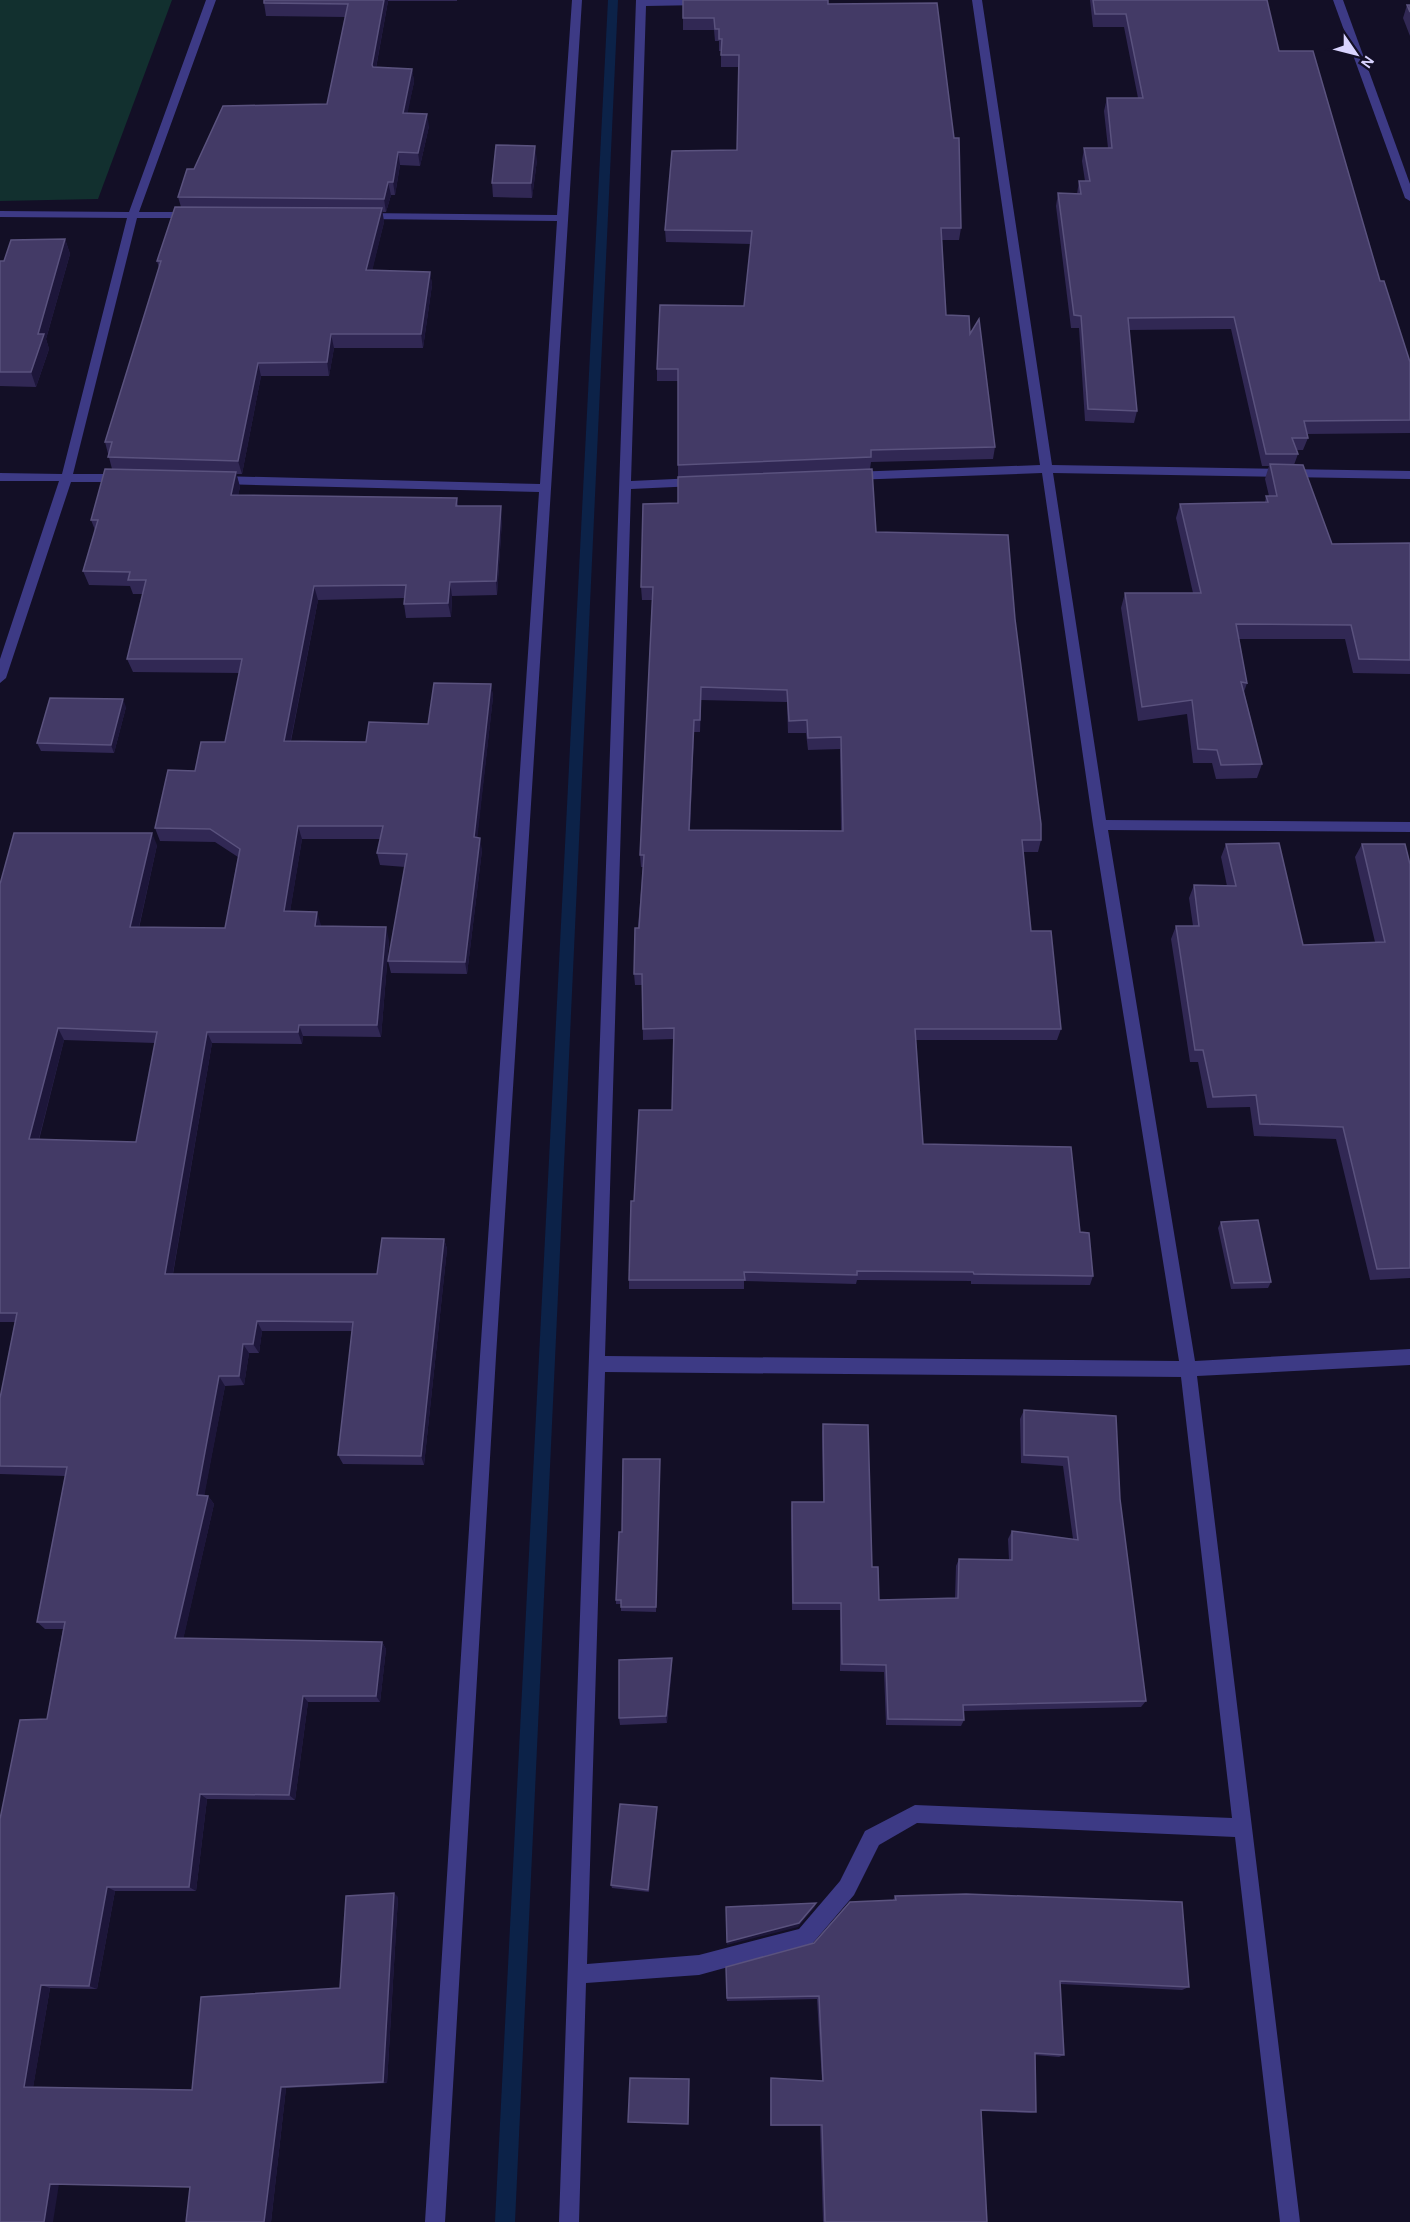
<svg xmlns="http://www.w3.org/2000/svg" width="1410" height="2222" font-family="'Alegreya Sans',sans-serif">
<rect width="100%" height="100%" fill="#130f26"/>
<polygon fill="#12302f" points="0,0 172,0 98,199 0,201"/>
<g fill="none" stroke-linecap="round" stroke-linejoin="round">
<polygon fill="#0c2248" fill-rule="evenodd" points="608,0 618,0 515,2222 495,2222"/>
<g fill="#3d3a85" fill-rule="evenodd">
<polygon points="206,0 216,0 139,212 192,212 197,215 192,218 137,218 73,474 123,474 129,478 123,482 71,482 6,678 0,683 0,659 59,481 0,481 0,473 62,474 127,218 0,217 0,211 129,212"/>
<polygon points="572,0 582,0 496,1356 445,2222 425,2222 480,1356 539,492 219,484 213,480 219,476 540,484 557,221 363,219 358,216 363,213 557,215"/>
<path d="M636,0H705L707,2L702,5L646,6L631,481L696,478L702,482L696,486L631,489L605,1356L1179,1361L1093,825L1042,473L852,480L846,476L852,472L1040,465L972,0H982L1052,465L1410,471V479L1053,473L1106,820L1410,822V832L1108,830L1195,1361L1410,1349V1365L1197,1376L1300,2222H1280L1235,1837L917,1823L879,1845L854,1895L812,1944L699,1975L586,1983L579,2222H559ZM605,1372L1181,1377L1232,1818L915,1805L865,1831L840,1881L799,1929L699,1955L587,1964Z"/>
<polygon points="1333,0 1343,0 1410,184 1410,201 1405,198"/>
</g>
</g>
<g fill="#312854" fill-rule="evenodd">
<path d="M264,0H457V1H388L376,68L412,69L414,82L407,113L429,126L420,166L400,165L395,195H391L386,212H382L384,222L372,270L430,272L432,285L423,348H334L329,376H261L242,474H236L240,487L238,495L457,498L458,506L502,520L497,595L452,596L451,617L406,618L404,604L405,598L318,600L291,741L366,742L428,724L491,684L493,697L477,837L482,850L467,974L391,973L388,961L405,867L380,865L377,853L380,839H302L290,911L321,925V926L389,940L381,1037L303,1036L302,1044L212,1043L173,1274H377L444,1239L447,1249L424,1465L343,1464L338,1455L352,1331H262L259,1353H249L244,1385L225,1386L204,1495L208,1496L214,1504L183,1639L382,1642L386,1649L380,1702H308L295,1800L207,1799L196,1891H115L97,1989L50,1988L33,2087L192,2090L340,1988L398,1897L387,2083L286,2088L271,2222H186L190,2187L59,2184L0,2222L47,1719L63,1629H45L37,1622L65,1476L0,1474V1398L15,1322H0V884L157,845L139,928H225L238,857L215,842L160,841L155,828L195,771L225,742L240,673L133,672L127,659L143,594H133L130,586L89,585L83,571L95,530L91,520L112,469L105,442L159,268L157,261L181,207L178,197L194,169L327,104L345,17L266,16L264,3ZM64,1040L155,1043L136,1142L39,1140Z"/>
<path d="M683,0L828,4L961,228L959,240H942L946,315L970,334L995,447L993,459L871,462L870,469L876,532L1015,619L1041,840L1038,852H1023L1031,931L1061,1029L1057,1040H916L923,1144L1080,1232L1093,1276L1090,1285L971,1284V1281L857,1280L856,1284L744,1281V1289H629V1280L634,1201L672,1110L674,1039L643,1040L642,985H635L634,974L643,867H641L640,855L652,600H642L641,587L678,503V381H657V369L744,306L751,244L666,242L665,230L737,150L739,67H721V51H719V41H715L714,30H683ZM701,700L787,702L788,733H806L808,750L840,749L841,831L690,830L694,732H700Z"/>
<polygon points="1090,0 1267,0 1279,51 1380,281 1410,362 1410,433 1307,434 1308,438 1303,450 1297,450 1298,454 1294,465 1332,544 1410,543 1410,674 1353,673 1345,639 1239,639 1247,683 1244,692 1262,764 1257,778 1216,779 1212,763 1193,763 1187,714 1138,721 1121,608 1125,593 1193,593 1176,518 1180,504 1265,502 1266,496 1269,496 1265,479 1269,466 1262,466 1231,329 1129,330 1137,411 1134,423 1085,421 1079,328 1071,328 1056,206 1058,193 1077,194 1079,181 1085,181 1082,161 1084,148 1108,148 1104,111 1107,98 1138,98 1124,27 1093,27"/>
<polygon points="1407,5 1410,5 1410,36 1403,18"/>
<polygon points="537,160 532,198 493,197 492,183"/>
<polygon points="65,239 70,254 46,339 49,349 36,387 0,386 0,261 4,261"/>
<polygon points="126,707 114,753 41,751 37,743"/>
<polygon points="1226,844 1303,945 1375,942 1355,857 1362,844 1410,864 1410,1278 1370,1280 1336,1139 1254,1136 1250,1107 1207,1108 1198,1062 1190,1062 1171,939 1176,926 1193,926 1189,898 1194,885 1227,886 1221,857"/>
<polygon points="1221,1222 1271,1282 1268,1288 1231,1289 1218,1228"/>
<polygon points="1024,1410 1120,1499 1146,1701 1141,1707 964,1711 964,1720 961,1726 886,1725 884,1672 840,1671 840,1610 792,1610 791,1510 792,1502 823,1502 822,1433 823,1424 872,1567 879,1600 955,1598 956,1566 959,1559 1009,1560 1008,1539 1012,1531 1073,1539 1063,1466 1021,1463 1020,1419"/>
<polygon points="660,1459 656,1612 621,1611 621,1604 616,1604 616,1600 622,1532"/>
<polygon points="672,1658 672,1665 667,1723 620,1725 619,1718"/>
<polygon points="657,1810 649,1892 612,1888 611,1885"/>
<polygon points="895,1896 1189,1987 1182,1990 1060,1984 1064,2055 1059,2057 1035,2055 1036,2112 1031,2113 981,2111 987,2222 823,2222 820,2126 770,2126 770,2080 771,2078 822,2081 817,1999 727,2001 726,1970 814,1943 893,1900"/>
</g>
<g fill="#1d163a">
<polygon points="384,0 388,0 388,1 374,78 372,65"/>
<polygon points="412,69 414,82 405,126 403,113"/>
<polygon points="427,114 429,126 420,166 418,153"/>
<polygon points="535,146 537,160 532,198 531,183"/>
<polygon points="398,152 400,165 395,195 393,182"/>
<polygon points="388,182 391,195 386,212 384,199"/>
<polygon points="382,208 384,222 369,284 366,270"/>
<polygon points="65,239 70,254 46,339 49,349 36,387 31,372 38,334"/>
<polygon points="430,272 432,285 423,348 421,334"/>
<polygon points="331,334 334,348 329,376 327,362"/>
<polygon points="258,363 261,376 242,474 238,461"/>
<polygon points="236,472 240,487 235,509 231,495"/>
<polygon points="501,506 502,520 497,595 496,581"/>
<polygon points="450,582 452,596 451,617 448,603"/>
<polygon points="314,586 318,600 288,754 284,741"/>
<polygon points="491,684 493,697 476,850 474,837"/>
<polygon points="123,699 126,707 114,753 111,745"/>
<polygon points="694,720 694,732 689,842 689,830"/>
<polygon points="298,826 302,839 288,924 284,911"/>
<polygon points="152,833 157,845 136,940 130,927"/>
<polygon points="480,838 482,850 467,974 465,962"/>
<polygon points="317,912 321,925 319,939 315,926"/>
<polygon points="386,927 389,940 381,1037 377,1025"/>
<polygon points="299,1025 303,1036 302,1044 298,1032"/>
<polygon points="58,1028 64,1040 36,1150 29,1139"/>
<polygon points="207,1032 212,1043 171,1284 165,1274"/>
<polygon points="444,1239 447,1249 424,1465 421,1456"/>
<polygon points="257,1321 262,1331 259,1353 253,1344"/>
<polygon points="243,1344 249,1353 244,1385 239,1376"/>
<polygon points="219,1376 225,1386 203,1503 197,1495"/>
<polygon points="208,1496 214,1504 182,1645 175,1638"/>
<polygon points="382,1642 386,1649 380,1702 376,1696"/>
<polygon points="672,1658 672,1665 667,1723 666,1716"/>
<polygon points="303,1696 308,1702 295,1800 289,1795"/>
<polygon points="200,1794 207,1799 196,1891 189,1887"/>
<polygon points="657,1807 657,1810 649,1892 648,1890"/>
<polygon points="107,1887 115,1891 97,1989 89,1986"/>
<polygon points="394,1893 398,1897 387,2083 383,2082"/>
<polygon points="816,1903 815,1907 798,1927 727,1945 727,1942"/>
<polygon points="41,1985 50,1988 33,2088 24,2087"/>
<polygon points="281,2087 286,2088 271,2222 264,2222"/>
<polygon points="50,2184 59,2184 53,2222 44,2222"/>
</g>
<g fill="#433a66" stroke="#5a527e" stroke-width="1.5" fill-rule="evenodd">
<polygon points="264,0 384,0 372,65 373,67 412,69 403,113 427,114 418,153 398,152 393,182 388,182 384,199 178,197 187,169 194,169 223,106 327,104 348,4 264,3"/>
<polygon points="683,0 828,0 828,4 937,3 954,138 959,138 961,228 941,228 946,315 969,316 970,334 979,319 995,447 871,450 871,457 678,465 678,369 657,369 660,305 744,306 752,231 665,230 672,151 737,150 739,55 721,55 722,39 719,39 719,29 715,29 714,18 683,18"/>
<polygon points="1093,0 1267,0 1279,51 1313,51 1380,281 1384,281 1410,362 1410,420 1304,421 1308,438 1292,438 1298,454 1266,454 1234,317 1128,318 1137,411 1088,409 1081,316 1074,315 1058,193 1081,194 1079,181 1090,181 1084,148 1112,148 1107,98 1143,98 1126,14 1095,14"/>
<polygon points="1407,5 1410,5 1410,12"/>
<polygon points="496,145 535,146 531,183 492,183"/>
<polygon points="175,207 382,208 366,270 430,272 421,334 331,334 327,362 258,363 238,461 108,457 112,442 105,442 161,261 157,261"/>
<polygon points="65,239 38,334 44,334 31,372 0,372 0,261 4,261 11,240"/>
<polygon points="1270,464 1303,465 1332,544 1410,543 1410,660 1359,659 1351,625 1236,624 1247,683 1241,682 1262,764 1221,765 1217,750 1198,749 1192,700 1142,707 1125,593 1201,593 1180,504 1268,502 1266,496 1277,496"/>
<path d="M105,469L236,472L231,495L457,498L456,506H501L496,581L450,582L448,603L404,604L406,585L314,586L284,741L366,742L369,722L428,724L434,683L491,684L474,837L480,838L465,962L388,961L407,854L377,853L383,826H298L284,911L317,912L315,926L386,927L377,1025H299L298,1032H207L165,1274H377L382,1238L444,1239L421,1456L338,1455L353,1322L257,1321L253,1344H243L239,1376H219L197,1495L208,1496L175,1638L382,1642L376,1696H303L289,1795L200,1794L189,1887H107L89,1986L41,1985L24,2087L192,2090L201,1997L340,1988L346,1896L394,1893L383,2082L281,2087L264,2222H186L190,2187L50,2184L44,2222H0V1819L20,1720L47,1719L65,1622H37L67,1467L0,1466V1398L17,1313H0V884L14,833H152L130,927L225,928L240,849L210,829L155,828L168,770L195,771L201,742H225L242,659H127L146,580H128L130,572L83,571L98,520H91ZM58,1028L157,1032L136,1142L29,1139Z"/>
<path d="M872,469L876,532L1008,535L1015,619L1041,824V840H1022L1031,931H1051L1061,1029H915L923,1144L1071,1147L1080,1232L1089,1233L1093,1276L974,1274L973,1272L857,1271V1275L744,1272L745,1280H629L631,1201H634L639,1110H672L674,1028L643,1029L642,974H634L635,928H639L644,855H640L653,587H641L643,504L678,503V477ZM701,687L787,690L789,721L807,720L808,738L841,737L843,831L689,830L694,720H700Z"/>
<polygon points="50,698 123,699 111,745 37,743"/>
<polygon points="1279,843 1303,945 1385,942 1362,844 1405,844 1410,864 1410,1268 1377,1269 1343,1127 1260,1124 1256,1095 1213,1097 1203,1050 1195,1050 1176,926 1199,926 1194,885 1236,886 1226,844"/>
<polygon points="1258,1220 1271,1282 1234,1283 1221,1222"/>
<polygon points="1024,1410 1116,1416 1120,1499 1146,1701 963,1705 964,1720 888,1719 886,1665 842,1664 841,1603 793,1603 792,1502 824,1502 823,1424 868,1425 872,1567 878,1567 879,1600 958,1598 959,1559 1012,1560 1012,1531 1078,1540 1068,1457 1024,1455"/>
<polygon points="623,1459 660,1459 656,1607 621,1607 621,1600 616,1600 619,1532 622,1532"/>
<polygon points="672,1658 666,1716 619,1718 619,1660"/>
<polygon points="620,1804 657,1807 648,1890 611,1885"/>
<polygon points="966,1894 1182,1902 1189,1987 1060,1981 1064,2055 1035,2053 1036,2112 981,2110 987,2222 825,2222 822,2125 771,2125 771,2078 823,2081 819,1996 727,1998 726,1967 814,1943 850,1902 896,1900 895,1896"/>
<polygon points="816,1903 799,1923 727,1942 726,1907"/>
<polygon points="630,2078 689,2079 688,2124 628,2122"/>
</g>
<g transform="translate(1356 54) rotate(125)" stroke="#130f26" stroke-width="4.5" paint-order="stroke">
<path d="M0-4.5L10 22L0 15L-10 22Z" fill="#d9d4ff"/>
<text y="-9" font-size="16" font-weight="bold" text-anchor="middle" fill="#d9d4ff">N</text>
</g>
</svg>
